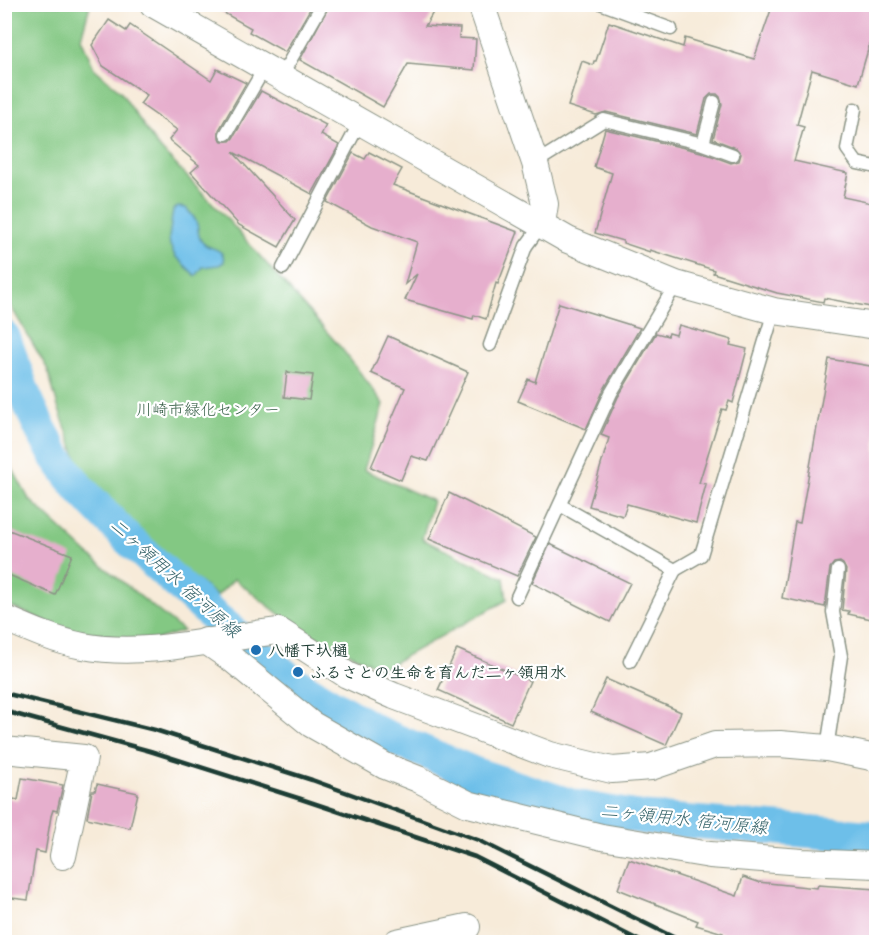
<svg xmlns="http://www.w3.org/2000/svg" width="881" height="947" font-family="Mali,'Klee One',sans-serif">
<rect width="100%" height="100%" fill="#fff"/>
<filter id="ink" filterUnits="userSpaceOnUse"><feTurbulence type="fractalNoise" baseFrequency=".0167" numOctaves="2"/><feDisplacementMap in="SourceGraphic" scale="12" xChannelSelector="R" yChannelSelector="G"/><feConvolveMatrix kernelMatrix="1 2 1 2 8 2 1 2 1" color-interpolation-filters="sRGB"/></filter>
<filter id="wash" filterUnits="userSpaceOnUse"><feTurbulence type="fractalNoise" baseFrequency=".008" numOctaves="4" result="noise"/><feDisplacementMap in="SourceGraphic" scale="24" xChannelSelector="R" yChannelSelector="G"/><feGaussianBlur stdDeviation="1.35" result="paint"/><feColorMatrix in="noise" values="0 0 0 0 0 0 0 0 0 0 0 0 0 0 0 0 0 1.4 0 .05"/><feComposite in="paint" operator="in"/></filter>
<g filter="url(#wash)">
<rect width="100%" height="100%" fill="#f7ebd9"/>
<g fill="#83c883" stroke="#51825c" stroke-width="1.5">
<polygon points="4,5 90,5 81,38 94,68 120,91 156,144 221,212 342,349 384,404 364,470 433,501 422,539 504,578 507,600 382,669 297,628 234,579 217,596 128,525 104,501 88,480 79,464 58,407 47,368 7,300 5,292"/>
<polygon points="4,453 29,499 88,554 183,631 146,643 76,634 5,604"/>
</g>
<path fill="#6dbfe9" stroke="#467e8e" stroke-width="1.5" d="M178,207L186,208C190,213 195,217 197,224C199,230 197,236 202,242C210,251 224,246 224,262L219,265L203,267L196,276L175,256L170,245L169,238L173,210Z"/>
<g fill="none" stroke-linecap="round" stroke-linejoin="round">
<polyline stroke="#6dbfe9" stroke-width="33" points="4,337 24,393 40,428 55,455 79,488 129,540 211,614 292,681 377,732 476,774 574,806 643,818 876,837"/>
</g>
<g id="blocks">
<g fill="#e6afcd">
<polygon points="208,4 313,4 285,52 249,32 251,28"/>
<polygon points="330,4 438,4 425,26 460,28 459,38 476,39 474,70 408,64 383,107 300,60"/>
<polygon points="773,4 876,4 876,45 870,43 858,84 812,70 797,125 804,127 794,161 848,173 843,197 876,204 876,308 824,298 823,302 777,293 713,273 714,270 650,250 650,252 623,243 623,241 595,233 612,173 594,167 605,129 701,152 731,163 739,161 741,154 736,148 713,139 722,104 720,97 717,94 711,94 706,99 697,134 606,112 596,115 568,106 582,61 593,65 594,61 596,61 609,22 683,47 685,38 754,59"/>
<polygon points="109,20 126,31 130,25 211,80 217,69 246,83 219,130 219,138 222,141 230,141 233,138 261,91 326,125 321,135 339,145 312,194 233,152 295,220 279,247 239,225 191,172 199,165 169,140 177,130 140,104 147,95 103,66 92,45"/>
<polygon points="369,152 402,169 393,185 518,232 498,284 496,283 486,319 474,315 473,319 405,300 417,274 405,284 417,242 372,226 327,202 353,153 365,159"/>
<polygon points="559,303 640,328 604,389 586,429 518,401 528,379 535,382"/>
<polygon points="679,325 732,340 730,345 747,349 733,403 729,401 726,410 722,409 699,483 706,484 696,523 627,504 623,516 589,506 609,438 601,435 618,397 656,333 668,336 669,333 676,335"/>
<polygon points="388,336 468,372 428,461 411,456 401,480 371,467 405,388 371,373"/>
<polygon points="829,359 876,367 876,620 848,614 849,611 842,610 846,570 843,564 840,562 834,563 830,568 825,607 782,598 795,522 800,523"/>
<polygon points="287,372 313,375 309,400 284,397"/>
<polygon points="449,493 536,537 517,576 429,539"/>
<polygon points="4,528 72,555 55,595 4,573"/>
<polygon points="550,544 630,583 610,622 532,583"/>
<polygon points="457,649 530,681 511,723 438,690"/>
<polygon points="606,679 681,712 666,745 591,712"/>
<polygon points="22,778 63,785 57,811 53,810 51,816 45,853 36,851 28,900 4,897 4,797 18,800"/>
<polygon points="97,784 138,793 130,828 87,818 92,791 95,791"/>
<polygon points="629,859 737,896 743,877 758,882 817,888 818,885 876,889 876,942 739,942 722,936 723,933 696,925 698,921 618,889"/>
</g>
</g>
</g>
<g filter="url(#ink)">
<use href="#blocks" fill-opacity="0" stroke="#8b9486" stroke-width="1.5"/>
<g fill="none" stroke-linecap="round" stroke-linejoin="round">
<g stroke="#8b9486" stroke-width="15">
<g id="lane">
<polyline points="603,4 671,29"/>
<polyline points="280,78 322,5"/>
<polyline points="855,109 847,149 857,163 876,167"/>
<polyline points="226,134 264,69"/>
<polyline points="703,144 714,102"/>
<polyline points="535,163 604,120 703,144 733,155"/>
<polyline points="283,268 360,122"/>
<polyline points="490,345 526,246 542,224"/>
<polyline points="560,505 675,570 701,555 774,311"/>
<polyline points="517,597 611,393 676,284"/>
<polyline points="630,661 675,570"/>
<polyline points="827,748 841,656 833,612 838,570"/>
</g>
</g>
<g stroke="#8b9486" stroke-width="28">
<g id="street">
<polyline points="153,4 568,240 676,284 774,311 876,326"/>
<polyline points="481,4 535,163 545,204 542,224"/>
<path d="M4,618C29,629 56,641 83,646C147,658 215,638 279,631L347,675L394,696L550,755L612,770L651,767L715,745L780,744L827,748L876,758"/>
<polyline points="206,641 232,659 311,724 385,766 418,779 468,804 602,837 710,855 802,862 876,865"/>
<polyline points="4,750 84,758 63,856"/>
<polyline points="397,942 467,927"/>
</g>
</g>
<use href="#lane" stroke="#fff" stroke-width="12"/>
<use href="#street" stroke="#fff" stroke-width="26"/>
<g stroke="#1f3d34" stroke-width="4.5">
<polyline points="4,693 155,730 312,780 478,840 683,942"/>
<polyline points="4,711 150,751 301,799 475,857 642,942"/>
</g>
</g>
</g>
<g fill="#1f6fb2" stroke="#fff" stroke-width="2">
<circle cx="256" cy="650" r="6"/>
<circle cx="298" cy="672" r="6"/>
</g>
<g text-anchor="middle" stroke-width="4.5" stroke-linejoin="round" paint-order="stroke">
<g font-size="16" fill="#386048" stroke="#fff">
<text x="208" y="415">川崎市緑化センター</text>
</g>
<g font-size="16" font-weight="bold" fill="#1f3d34" stroke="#fff" text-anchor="start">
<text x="268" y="656">八幡下圦樋</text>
<text x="310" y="678">ふるさとの生命を育んだ二ヶ領用水</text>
</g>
<g font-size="18" font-style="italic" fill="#36646a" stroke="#fff">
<text transform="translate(175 578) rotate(42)" y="6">二ヶ領用水 宿河原線</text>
<text transform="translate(684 819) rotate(6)" y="6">二ヶ領用水 宿河原線</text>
</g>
</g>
<rect width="881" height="947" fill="none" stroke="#fff" stroke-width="24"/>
</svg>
